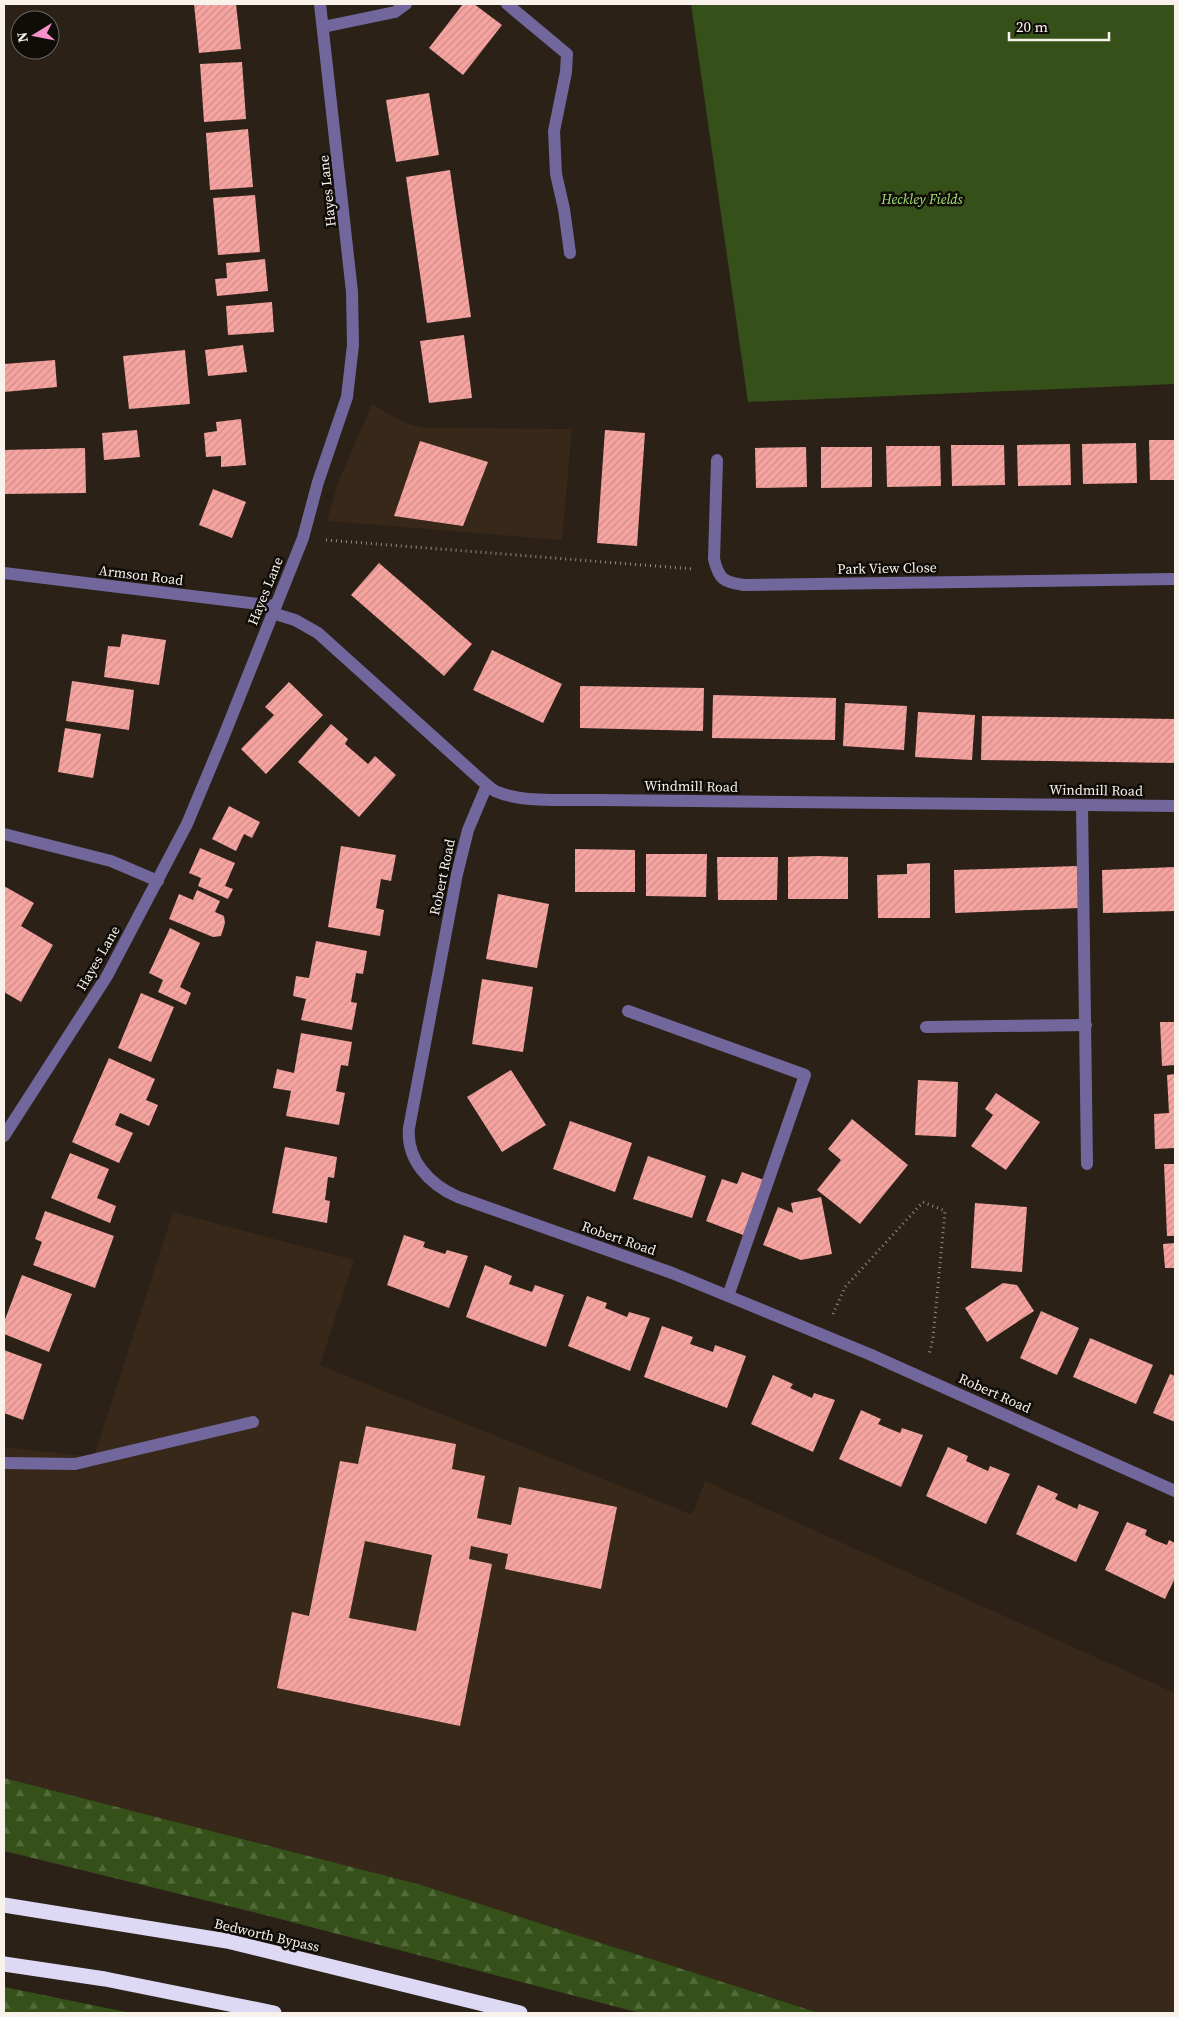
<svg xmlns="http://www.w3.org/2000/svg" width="1179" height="2017" font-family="'Source Serif 4',serif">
<defs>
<pattern id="forest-firs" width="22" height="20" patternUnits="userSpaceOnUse" patternTransform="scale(1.25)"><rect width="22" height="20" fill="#355019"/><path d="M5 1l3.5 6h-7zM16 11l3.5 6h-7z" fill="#536a3b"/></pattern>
<pattern id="building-hatch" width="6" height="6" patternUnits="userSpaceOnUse" patternTransform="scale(1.25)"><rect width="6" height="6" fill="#f7a4a0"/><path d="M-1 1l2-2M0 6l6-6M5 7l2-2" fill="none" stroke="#cc8d8a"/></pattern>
</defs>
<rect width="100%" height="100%" fill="#2b2117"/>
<g fill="#372819">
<polygon points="372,404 405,423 424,428 572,429 562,540 327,521 339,480"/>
<polygon points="173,1212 354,1260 320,1365 692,1515 705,1481 1175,1693 1175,2013 819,2013 418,1884 4,1778 4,1447 94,1457"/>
</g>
<g fill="url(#forest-firs)">
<polygon points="4,1778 418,1884 819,2013 640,2013 257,1913 4,1851"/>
<polygon points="4,1987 131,2013 4,2013"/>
</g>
<polygon fill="#355019" points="691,4 1175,4 1175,384 748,402"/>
<g fill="url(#building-hatch)" fill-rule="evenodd">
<polygon points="194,4 236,4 241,49 199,53"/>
<polygon points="463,4 474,4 502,25 463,75 429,48"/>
<polygon points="242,62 246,119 204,122 200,64"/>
<polygon points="429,93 439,155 396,162 386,100"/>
<polygon points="248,129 253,187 210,190 206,133"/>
<polygon points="450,170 471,317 427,323 406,177"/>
<polygon points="255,195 260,252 218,255 213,198"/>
<polygon points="265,259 268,291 217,296 215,279 227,278 226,263"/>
<polygon points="272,302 274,332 228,335 226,306"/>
<polygon points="464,335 472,398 429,403 420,341"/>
<polygon points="243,345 247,372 208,376 205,350"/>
<polygon points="185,350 190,404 129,409 123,356"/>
<polygon points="55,360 57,387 4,392 4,364"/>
<polygon points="241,419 246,465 221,467 221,456 206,457 204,433 217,431 216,422"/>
<polygon points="137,430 140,457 104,460 102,433"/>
<polygon points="605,430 645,433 637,546 597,543"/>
<polygon points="1149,440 1175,440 1175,480 1150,480"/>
<polygon points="420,441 488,462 463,526 394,516"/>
<polygon points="1136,443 1137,483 1083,484 1082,444"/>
<polygon points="1070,444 1071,485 1018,486 1017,445"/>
<polygon points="951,445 1004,445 1005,485 952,486"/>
<polygon points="886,446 940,446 941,486 887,487"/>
<polygon points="806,447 807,487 756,488 755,448"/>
<polygon points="821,447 872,447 872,487 821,488"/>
<polygon points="85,448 86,493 4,494 4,450"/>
<polygon points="213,489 246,502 232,538 199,525"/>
<polygon points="379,563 472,644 444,676 351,595"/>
<polygon points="122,634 166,640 159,685 104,677 108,646 120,647"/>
<polygon points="492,650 562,684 543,723 473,690"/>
<polygon points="72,681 134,690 129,730 66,721"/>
<polygon points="289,682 323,715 266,774 241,749 274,715 265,707"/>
<polygon points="580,686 704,688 703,731 580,728"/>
<polygon points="713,695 836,698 835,740 712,738"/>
<polygon points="845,703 907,706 904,750 843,746"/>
<polygon points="918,712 975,715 972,760 915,757"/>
<polygon points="982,716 1175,719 1175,763 981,760"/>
<polygon points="331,724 348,739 345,744 368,764 375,756 396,775 359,817 298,762"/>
<polygon points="65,728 101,734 93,778 58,772"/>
<polygon points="229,806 260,822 252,838 244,834 236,851 212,839"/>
<polygon points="341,846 396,855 391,881 381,879 376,908 384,910 380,936 328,927"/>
<polygon points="200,848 235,863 225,886 233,889 228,899 198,886 201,878 189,873"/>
<polygon points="575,849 635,850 635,892 575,892"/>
<polygon points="646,854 707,854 706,897 646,896"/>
<polygon points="818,856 848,857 848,899 788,899 788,857"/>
<polygon points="717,857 778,857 777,900 718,900"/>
<polygon points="930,863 930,918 878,918 877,875 907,874 907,864"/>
<polygon points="1077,866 1079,908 955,913 954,870"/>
<polygon points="1175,867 1175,911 1103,913 1102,870"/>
<polygon points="4,886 34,903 21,926 53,945 21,1002 4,992"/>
<polygon points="197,890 220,901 215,912 224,916 225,923 221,936 213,937 169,919 179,894 193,900"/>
<polygon points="498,894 549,904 537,968 486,959"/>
<polygon points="170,928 200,943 180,987 191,993 186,1005 158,992 163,980 149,973"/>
<polygon points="316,941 367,951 363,974 356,973 351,1002 357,1003 352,1030 301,1020 306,999 293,996 296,976 309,978"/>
<polygon points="482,979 533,987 523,1052 472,1044"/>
<polygon points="141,993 174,1007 151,1062 118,1048"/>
<polygon points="1160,1022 1175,1022 1175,1065 1162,1066"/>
<polygon points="301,1033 352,1042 348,1066 341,1065 336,1091 345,1093 339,1125 286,1116 291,1091 273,1088 277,1069 294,1073"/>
<polygon points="109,1058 155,1079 146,1100 158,1105 149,1126 120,1113 115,1125 133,1133 119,1163 72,1142"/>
<polygon points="511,1070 546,1125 502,1152 467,1097"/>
<polygon points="1175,1074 1175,1148 1155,1149 1154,1114 1169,1113 1167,1075"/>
<polygon points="918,1080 958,1082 956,1137 915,1135"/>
<polygon points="996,1093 1040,1122 1006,1170 971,1146 993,1115 985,1109"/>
<polygon points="852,1119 908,1165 860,1224 817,1190 841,1160 828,1149"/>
<polygon points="570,1121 632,1143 615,1192 553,1169"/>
<polygon points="285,1147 337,1157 334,1178 328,1177 325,1200 330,1201 327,1223 272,1213"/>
<polygon points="70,1153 109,1169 97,1198 116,1206 110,1223 51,1198"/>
<polygon points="648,1156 706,1176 692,1218 633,1199"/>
<polygon points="1164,1164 1175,1164 1175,1236 1167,1236"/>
<polygon points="742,1172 764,1180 743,1235 706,1221 722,1179 737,1184"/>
<polygon points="821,1197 832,1254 801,1260 763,1245 778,1207 793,1213 791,1203"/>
<polygon points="975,1203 1027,1207 1022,1272 971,1268"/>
<polygon points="45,1211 114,1236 95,1288 33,1265 42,1242 35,1239"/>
<polygon points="404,1235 425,1242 423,1247 445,1254 447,1250 468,1256 449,1308 387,1285"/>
<polygon points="1175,1243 1175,1268 1165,1268 1163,1244"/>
<polygon points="485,1265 512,1276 509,1284 532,1292 535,1285 564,1295 546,1347 466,1317"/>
<polygon points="22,1275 72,1294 49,1352 4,1334 4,1322"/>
<polygon points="1003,1283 1017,1285 1034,1311 987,1342 965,1308"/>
<polygon points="587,1296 607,1303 605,1308 627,1317 629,1312 650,1318 630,1371 568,1346"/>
<polygon points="1041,1311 1079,1328 1057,1375 1020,1358"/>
<polygon points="662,1326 693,1337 690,1344 702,1348 713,1352 715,1345 746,1356 727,1408 644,1377"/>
<polygon points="1090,1338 1153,1365 1136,1404 1073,1377"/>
<polygon points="4,1350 42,1364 23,1420 4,1413"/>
<polygon points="1170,1374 1175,1376 1175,1422 1153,1413"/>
<polygon points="773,1375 793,1384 790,1388 812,1398 814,1393 835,1400 813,1452 751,1424"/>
<polygon points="861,1410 881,1419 878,1424 900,1433 902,1428 923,1435 901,1487 839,1459"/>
<path d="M366,1426L456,1444L452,1469L485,1476L477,1518L511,1525L519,1487L617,1507L601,1589L505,1569L508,1554L471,1546L469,1559L492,1564L460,1726L277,1688L292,1612L309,1616L340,1461L358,1464ZM365,1541L432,1555L416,1631L349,1618Z"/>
<polygon points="948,1447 968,1456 966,1461 988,1471 990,1466 1010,1474 986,1524 926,1496"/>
<polygon points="1038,1485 1058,1494 1055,1499 1077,1509 1079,1504 1099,1512 1076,1562 1016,1534"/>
<polygon points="1127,1522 1147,1530 1145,1535 1154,1540 1167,1545 1169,1540 1175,1543 1175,1578 1165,1599 1105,1570"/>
</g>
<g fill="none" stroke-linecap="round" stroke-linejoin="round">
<g stroke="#948c84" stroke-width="3" stroke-dasharray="1 4" stroke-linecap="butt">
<polyline points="326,540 693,569"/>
<polyline points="833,1314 845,1287 923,1202 945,1211 933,1338 929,1355"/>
</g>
<g stroke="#72679c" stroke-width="12">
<polyline points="507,4 567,54 566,72 554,131 556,174 564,209 570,253"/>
<polyline points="323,27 395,12 406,4"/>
<path d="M717,460L714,559C719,580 724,582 744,585L1175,579"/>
<polyline points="4,573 275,606"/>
<path d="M272,613L295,620L318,633L480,779C485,783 490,788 495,791C524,804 568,799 599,800L1175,806"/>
<path d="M487,785L468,830L457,874L409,1128C406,1160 430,1185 458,1197L672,1273L728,1296L869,1354L1175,1491"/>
<polyline points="1082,805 1087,1164"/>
<polyline points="4,834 111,861 158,881"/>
<polyline points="628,1011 805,1075 728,1296"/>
<polyline points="926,1027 1086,1025"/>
<polyline points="4,1136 107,976 187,824 223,738 303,538 318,482 347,397 353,345 352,292 320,4"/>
<polyline points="4,1463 75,1464 253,1422"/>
</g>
<g stroke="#ddd9f4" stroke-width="15">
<polyline points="4,1905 227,1941 520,2013"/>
<polyline points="4,1964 105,1979 274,2013"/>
</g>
</g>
<g text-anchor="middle" stroke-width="5" stroke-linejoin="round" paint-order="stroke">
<g font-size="14" fill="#f8f2eb" stroke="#100c08">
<text transform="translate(327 191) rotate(-96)" y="5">Hayes Lane</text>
<text transform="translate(887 568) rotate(-1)" y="5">Park View Close</text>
<text transform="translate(141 575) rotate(7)" y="5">Armson Road</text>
<text transform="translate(265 591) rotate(-68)" y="5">Hayes Lane</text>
<text transform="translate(691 786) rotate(1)" y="5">Windmill Road</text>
<text transform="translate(1096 790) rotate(1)" y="5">Windmill Road</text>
<text transform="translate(442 877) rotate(-78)" y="5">Robert Road</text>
<text transform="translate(98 958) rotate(-60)" y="5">Hayes Lane</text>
<text transform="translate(619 1238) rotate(19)" y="5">Robert Road</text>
<text transform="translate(995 1393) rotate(24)" y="5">Robert Road</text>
<text transform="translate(267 1935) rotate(13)" y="5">Bedworth Bypass</text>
</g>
<g font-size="14" font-style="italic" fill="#a7e070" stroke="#100c08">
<text x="922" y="204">Heckley Fields</text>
</g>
</g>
<rect width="1179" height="2017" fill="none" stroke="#f8f2eb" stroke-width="10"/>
<g transform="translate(35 35) rotate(260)"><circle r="24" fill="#100c08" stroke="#6d6863"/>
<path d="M0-4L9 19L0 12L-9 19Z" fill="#f890cc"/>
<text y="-8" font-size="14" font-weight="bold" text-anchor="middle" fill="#f8f2eb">N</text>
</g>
<path d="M1009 32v8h100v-8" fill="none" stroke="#f8f2eb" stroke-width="2.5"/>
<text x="1016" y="32" font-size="15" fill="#f8f2eb" stroke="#100c08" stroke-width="4" paint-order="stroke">20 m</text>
</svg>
